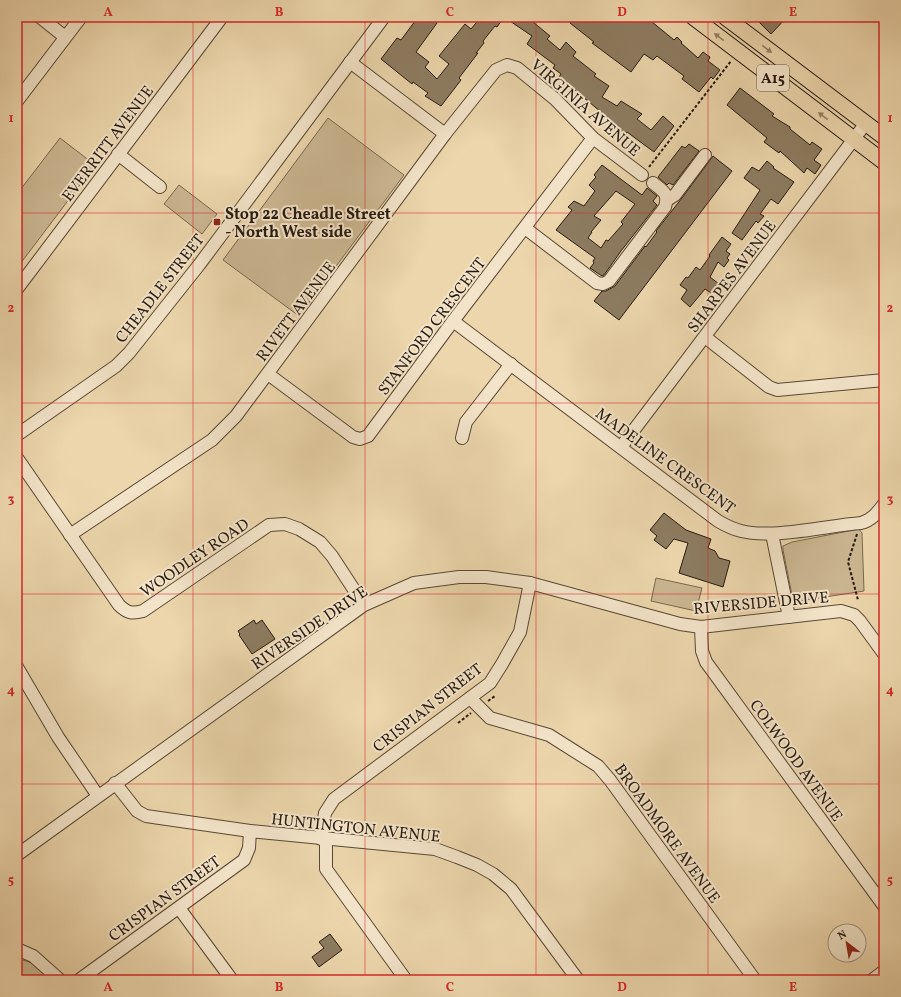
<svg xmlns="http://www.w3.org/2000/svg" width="901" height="997" font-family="Vollkorn,serif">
<rect width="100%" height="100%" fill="#edd6ac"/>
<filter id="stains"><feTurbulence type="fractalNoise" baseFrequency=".005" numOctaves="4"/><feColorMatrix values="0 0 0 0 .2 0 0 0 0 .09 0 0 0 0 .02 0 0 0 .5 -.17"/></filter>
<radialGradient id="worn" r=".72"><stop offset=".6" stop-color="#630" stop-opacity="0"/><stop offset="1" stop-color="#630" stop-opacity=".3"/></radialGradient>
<g fill="#cbb691" stroke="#786850">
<polygon points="328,118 404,175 299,316 223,260"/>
<polygon points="60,138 95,165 17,268 17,194"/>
<polygon points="179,185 217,214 202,234 164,204"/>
<polygon points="859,529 862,533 864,591 799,601 795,600 792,595 783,550 783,546 792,542"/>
<polygon points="656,578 702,588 696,611 651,601"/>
<polygon points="17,958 32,963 50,980 17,980"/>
</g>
<g fill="#8d7c61" stroke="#251a0f" fill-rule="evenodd">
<polygon points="418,17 430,17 437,23 416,52 429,62 425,67 437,79 449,64 439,56 465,24 471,29 481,17 527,17 550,36 547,39 560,50 566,42 576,52 573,56 596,74 594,76 609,86 602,97 617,106 621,101 642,114 637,119 651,130 663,116 674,126 654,152 627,132 625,135 617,129 619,127 559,77 561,74 553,68 555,65 527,44 532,36 504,17 497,27 495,26 483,41 484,43 476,53 478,53 459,78 461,80 441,106 425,96 428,93 413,82 412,84 381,59 397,38 401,40"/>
<polygon points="575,17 646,17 674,40 677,37 682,42 681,43 698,58 703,52 710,57 708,61 720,70 713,79 711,77 699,92 682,79 684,76 657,56 653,60 644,54 631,72 592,43 594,42 570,23"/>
<polygon points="762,17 787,17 771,34 758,21"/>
<polygon points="740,88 774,114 772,116 790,127 790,129 810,145 812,142 822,149 814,160 821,165 815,174 807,168 804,173 780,151 779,153 764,142 767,138 727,105"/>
<polygon points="689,144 699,151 673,185 669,183 667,185 658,177 682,146 685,148"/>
<polygon points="713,156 732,171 619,320 594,301 602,291 606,291 615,286 645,246 646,247 657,232 656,231 682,198"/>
<polygon points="767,161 774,167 773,168 794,182 778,204 771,199 760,214 764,216 758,223 756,221 742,240 732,233 760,190 744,178 752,167 759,171"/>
<path d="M602,165L642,195L647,188L657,196L653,201L657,205L621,251L604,275L602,276L590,268L594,263L593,261L595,258L556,230L572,210L568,207L574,201L584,206L595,191L589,185L596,177L594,175ZM616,191L635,204L621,222L623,224L608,241L606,240L601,248L588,238L592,232H591L601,220L594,216Z"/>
<polygon points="722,237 731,244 726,251 730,254 727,258 729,260 724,267 718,262 710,277 719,284 714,292 712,291 711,293 705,289 690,307 681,299 687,290 680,285 686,277 688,278 696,267 700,270 710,256 709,255"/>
<polygon points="664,513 686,530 711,539 708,548 715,551 719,558 730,561 723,587 679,573 688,543 674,539 666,549 654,540 657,536 650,530"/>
<polygon points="254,620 256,624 262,620 275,639 252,654 239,635 240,634 238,631"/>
<polygon points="330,934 342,950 319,967 312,957 324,948 319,942"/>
</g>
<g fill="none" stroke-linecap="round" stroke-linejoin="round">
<g stroke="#574936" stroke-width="14">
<g id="minor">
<polyline points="40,17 65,37"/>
<polyline points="350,62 445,134"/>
<polyline points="17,101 81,17"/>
<polyline points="118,154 160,187"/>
<polyline points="667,200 675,195 705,155"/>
<path d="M525,228L597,283L603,284L609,281L665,207C669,193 663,191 653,183"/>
<polyline points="17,289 222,17"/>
<path d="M453,321L718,521C725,525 732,529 741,531C775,539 825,526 861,523C872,520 877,513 884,504"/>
<polyline points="705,337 769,387 777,390 884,380"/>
<polyline points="268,374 353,437 360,439 368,436 453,321 593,138"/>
<polyline points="17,435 116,366 129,353 199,265 384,17"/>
<polyline points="462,438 466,422 511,364"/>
<polyline points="621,447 866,123"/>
<path d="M17,458L119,605C127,613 132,614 143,611L269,525L285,524L299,529L320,542L332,556L364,605"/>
<polyline points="772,534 789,617"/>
<polyline points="70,535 212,440 236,416 445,134 496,70 507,65 517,68 555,99 593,138 642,175"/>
<polyline points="701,627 702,651 706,662 884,906"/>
<polyline points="17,667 58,737 98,796"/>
<polyline points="470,698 490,718 549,735 598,766 610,780 755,980"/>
<polyline points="115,783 137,811 146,816 250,831 435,849 457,857 477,865 493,874 511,889 578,980"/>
<polyline points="321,839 325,813 334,799 490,683 502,664 520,632 530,583"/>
<polyline points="326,839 326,869 406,980"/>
<polyline points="17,855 364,605 414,583 459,577 486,577 530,583 680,624 701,627 841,611 854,615 860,621 884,654"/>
<polyline points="179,908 232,980"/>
<polyline points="17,949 33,956 60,980"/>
<polyline points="79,980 244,860 249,848 250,831"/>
<polyline points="872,980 884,971"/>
</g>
</g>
<g stroke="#251a0f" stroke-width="17">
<g id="major">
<polyline points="693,17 884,162"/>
<polyline points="725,17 884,137"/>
</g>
</g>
<g stroke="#251a0f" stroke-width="2" stroke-dasharray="3 2" stroke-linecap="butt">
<polyline points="649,167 731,61"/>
<polyline points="857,534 848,562 858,600"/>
<polyline points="488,701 495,696"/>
<polyline points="458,723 471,713"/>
</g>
<use href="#minor" stroke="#f3e4c9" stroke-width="12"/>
<use href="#major" stroke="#edd6ac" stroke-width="15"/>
</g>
<defs><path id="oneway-solid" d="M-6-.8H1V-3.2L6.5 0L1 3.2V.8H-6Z"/></defs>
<g fill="#938165">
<use href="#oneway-solid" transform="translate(719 37) rotate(-143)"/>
<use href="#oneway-solid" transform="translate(767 49) rotate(37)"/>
<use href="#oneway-solid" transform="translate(823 116) rotate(-143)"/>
</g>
<path fill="none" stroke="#d62828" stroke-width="1" stroke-opacity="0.55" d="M193,17V980M365,17V980M536,17V980M708,17V980M17,213H884M17,403H884M17,594H884M17,784H884"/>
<rect fill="#8f2418" stroke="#f3e4c9" stroke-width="1.5" x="213" y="218" width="8" height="8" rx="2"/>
<g text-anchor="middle" stroke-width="4" stroke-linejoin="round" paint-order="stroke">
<rect fill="#f3e4c9" stroke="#635747" stroke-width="1" x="757" y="65" width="32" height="26" rx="3"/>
<g font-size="15" font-weight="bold" fill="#251a0f">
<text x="773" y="83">A15</text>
</g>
<g font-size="16" fill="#251a0f" stroke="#f3e4c9">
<text transform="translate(586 107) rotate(41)" y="6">VIRGINIA AVENUE</text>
<text transform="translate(107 143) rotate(-53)" y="6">EVERRITT AVENUE</text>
<text transform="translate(731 276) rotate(-53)" y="6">SHARPES AVENUE</text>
<text transform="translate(159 288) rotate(-52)" y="6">CHEADLE STREET</text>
<text transform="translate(295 311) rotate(-53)" y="6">RIVETT AVENUE</text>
<text transform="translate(431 326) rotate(-53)" y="6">STANFORD CRESCENT</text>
<text transform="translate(666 460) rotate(36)" y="6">MADELINE CRESCENT</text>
<text transform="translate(194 557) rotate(-34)" y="6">WOODLEY ROAD</text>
<text transform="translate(761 602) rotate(-5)" y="6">RIVERSIDE DRIVE</text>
<text transform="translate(309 627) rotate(-34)" y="6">RIVERSIDE DRIVE</text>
<text transform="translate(427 707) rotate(-38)" y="6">CRISPIAN STREET</text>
<text transform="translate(797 760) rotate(54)" y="6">COLWOOD AVENUE</text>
<text transform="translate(356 827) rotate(6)" y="6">HUNTINGTON AVENUE</text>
<text transform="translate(668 833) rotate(54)" y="6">BROADMORE AVENUE</text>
<text transform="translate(164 898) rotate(-36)" y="6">CRISPIAN STREET</text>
</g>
<g font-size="16" font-weight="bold" fill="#251a0f" stroke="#f3e4c9" text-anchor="start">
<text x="225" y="219">Stop 22 Cheadle Street<tspan x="225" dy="18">- North West side</tspan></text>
</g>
</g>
<rect width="901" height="997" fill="none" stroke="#edd6ac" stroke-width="44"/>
<g transform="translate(847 943) rotate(329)"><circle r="19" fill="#f3e4c9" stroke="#a1937f"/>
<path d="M0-3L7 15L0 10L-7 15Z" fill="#8f2418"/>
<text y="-6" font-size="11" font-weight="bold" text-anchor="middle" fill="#251a0f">N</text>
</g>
<rect x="22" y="22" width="857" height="953" fill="none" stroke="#d62828" stroke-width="1.5"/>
<g font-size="13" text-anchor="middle" font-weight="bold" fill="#d62828">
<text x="108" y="16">A</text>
<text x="279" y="16">B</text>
<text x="450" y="16">C</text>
<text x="622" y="16">D</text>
<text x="793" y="16">E</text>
<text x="11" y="122">1</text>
<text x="890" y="122">1</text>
<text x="11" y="312">2</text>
<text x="890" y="312">2</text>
<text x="11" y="503">3</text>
<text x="890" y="503">3</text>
<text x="11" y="694">4</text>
<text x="890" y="694">4</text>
<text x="11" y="884">5</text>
<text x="890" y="884">5</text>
<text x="108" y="991">A</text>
<text x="279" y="991">B</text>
<text x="450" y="991">C</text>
<text x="622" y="991">D</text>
<text x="793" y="991">E</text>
</g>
<rect width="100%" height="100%" filter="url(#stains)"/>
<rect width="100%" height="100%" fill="url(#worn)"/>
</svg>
